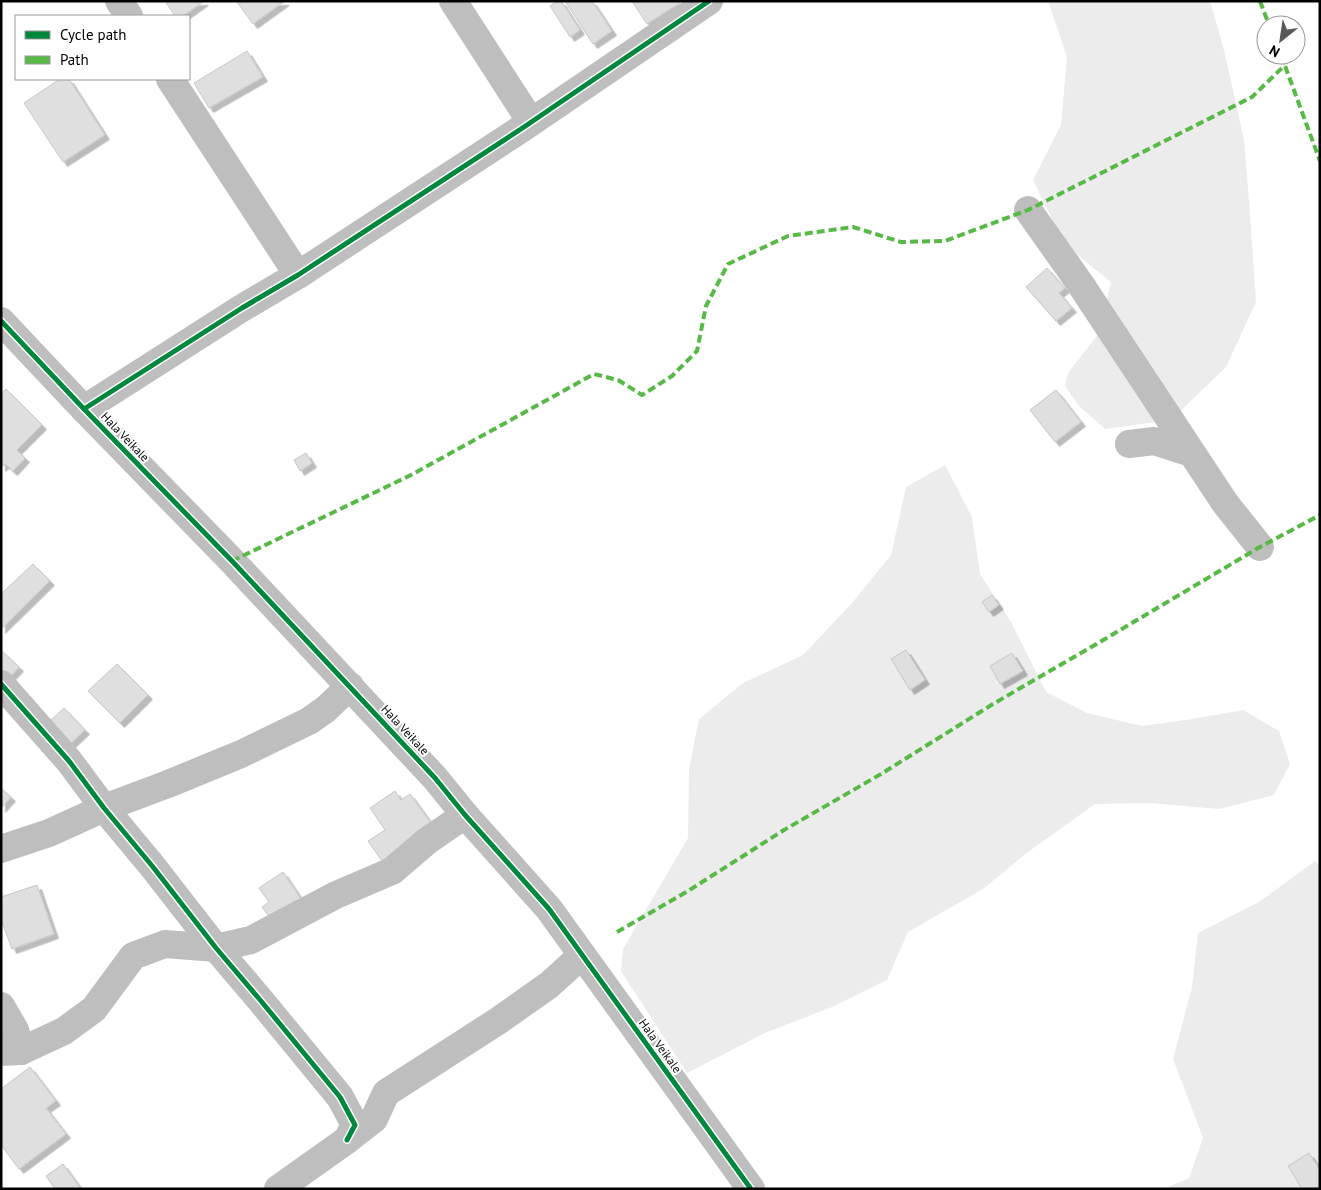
<svg xmlns="http://www.w3.org/2000/svg" width="1321" height="1190" font-family="'PT Sans',sans-serif">
<defs>
<filter id="shadow"><feDropShadow dx="4.5" dy="4.5" stdDeviation="0" flood-color="#0004"/></filter>
</defs>
<rect width="100%" height="100%" fill="#fff"/>
<g fill="#ececec">
<polygon points="1048,1 1210,1 1224,50 1244,140 1249,201 1256,302 1226,367 1171,420 1105,429 1080,407 1065,386 1068,373 1100,332 1111,282 1064,244 1033,180 1061,125 1067,57"/>
<polygon points="945,465 972,517 980,574 1011,622 1046,692 1087,713 1142,726 1192,719 1243,710 1279,731 1290,764 1274,795 1219,809 1150,803 1095,804 1028,852 983,889 908,932 887,980 832,1007 765,1033 687,1073 621,971 623,949 688,838 689,769 699,719 743,683 803,655 852,603 891,555 906,487"/>
<polygon points="1315,861 1320,866 1320,1189 1163,1189 1189,1178 1203,1138 1173,1059 1192,987 1198,933 1259,902"/>
</g>
<g fill="#dfdfdf" stroke="#c7c7c7" filter="url(#shadow)">
<polygon points="165,1 204,1 183,16 175,16"/>
<polygon points="239,1 285,1 253,24 237,2"/>
<polygon points="558,1 561,1 580,30 570,37 550,6"/>
<polygon points="565,1 592,1 612,31 593,44"/>
<polygon points="632,1 679,1 680,3 647,24"/>
<polygon points="247,51 263,77 209,108 194,83"/>
<polygon points="60,79 69,79 105,135 63,162 24,103"/>
<polygon points="1047,268 1065,288 1059,293 1072,308 1056,321 1026,287"/>
<polygon points="6,389 42,425 17,450 25,458 13,471 5,464 1,467 1,394"/>
<polygon points="1056,390 1081,422 1055,442 1030,410"/>
<polygon points="306,453 312,463 300,471 294,460"/>
<polygon points="33,564 50,581 1,629 1,594"/>
<polygon points="992,595 999,605 989,612 982,602"/>
<polygon points="1,650 19,667 5,682 1,678"/>
<polygon points="906,650 925,680 910,690 891,659"/>
<polygon points="1012,653 1023,671 1000,684 990,666"/>
<polygon points="117,664 148,695 120,723 88,691"/>
<polygon points="64,708 85,730 69,745 48,723"/>
<polygon points="1,788 11,797 1,808"/>
<polygon points="395,791 401,800 410,794 433,826 382,861 368,841 385,830 370,808"/>
<polygon points="283,872 301,899 271,919 262,907 269,902 259,888"/>
<polygon points="37,885 54,934 12,949 1,919 1,897"/>
<polygon points="30,1067 56,1101 46,1108 66,1134 19,1169 1,1145 1,1089"/>
<polygon points="1309,1153 1320,1170 1320,1186 1315,1189 1302,1189 1288,1166"/>
<polygon points="63,1164 81,1189 55,1189 46,1176"/>
</g>
<g fill="none" stroke-linecap="round" stroke-linejoin="round">
<g stroke="#bebebe" stroke-width="28">
<polyline points="119,1 129,16"/>
<polyline points="453,1 531,122"/>
<polyline points="170,79 298,275"/>
<polyline points="1028,210 1079,282 1225,503 1260,547"/>
<polyline points="1,321 84,409 232,561 435,778 465,815 549,909 751,1189"/>
<polyline points="84,409 242,308 298,275 524,127 709,1"/>
<polyline points="1129,444 1154,441 1191,453"/>
<polyline points="1,684 69,761 104,808 153,867 216,948 261,1001 340,1097 355,1125 347,1140"/>
<polyline points="1,849 49,833 104,808 168,784 241,754 309,721 326,709 350,686"/>
<polyline points="1,1006 15,1030 21,1051"/>
<polyline points="1,1052 21,1051 64,1031 94,1009 133,956 165,944 216,948 251,940 336,895 392,871 427,841 465,815"/>
<polyline points="278,1189 347,1140 374,1119 386,1093 498,1021 549,985 582,955"/>
</g>
<g stroke="#58b947" stroke-width="4" stroke-dasharray="8 4" stroke-linecap="butt">
<polyline points="1260,1 1269,25"/>
<polyline points="1281,55 1320,161"/>
<polyline points="232,561 411,475 594,374 618,380 642,395 672,376 697,351 706,306 728,264 788,236 853,227 901,242 945,241 1028,210 1252,97 1285,65"/>
<polyline points="617,932 688,891 784,830 881,774 993,704 1105,639 1260,547 1320,515"/>
</g>
<g stroke="#fff" stroke-width="8">
<g id="cycleway">
<polyline points="1,321 84,409 232,561 435,778 465,815 549,909 751,1189"/>
<polyline points="84,409 242,308 298,275 524,127 709,1"/>
<polyline points="1,684 69,761 104,808 153,867 216,948 261,1001 340,1097 355,1125 347,1140"/>
</g>
</g>
<use href="#cycleway" stroke="#00873e" stroke-width="5"/>
</g>
<g text-anchor="middle" stroke-width="4" stroke-linejoin="round" paint-order="stroke">
<g font-size="12" fill="#000" stroke="#fff">
<text transform="translate(125 437) rotate(46)" y="4">Hala Veikale</text>
<text transform="translate(405 730) rotate(47)" y="4">Hala Veikale</text>
<text transform="translate(660 1046) rotate(54)" y="4">Hala Veikale</text>
</g>
</g>
<rect width="1321" height="1190" fill="none" stroke="#000000" stroke-width="5"/>
<rect x="15" y="15" width="175" height="65" fill="#ffffff" stroke="#999999"/>
<rect x="25" y="31" width="25" height="8" fill="#00873e" stroke="#999999"/>
<text x="60" y="40" font-size="15" fill="#000000">Cycle path</text>
<rect x="25" y="56" width="25" height="8" fill="#58b947" stroke="#999999"/>
<text x="60" y="65" font-size="15" fill="#000000">Path</text>
<g transform="translate(1281 40) rotate(210)"><circle r="24" fill="#ffffff" stroke="#999999"/>
<path d="M0-4L9 19L0 12L-9 19Z" fill="#595959"/>
<text y="-8" font-size="14" font-weight="bold" text-anchor="middle" fill="#000000">N</text>
</g>
</svg>
